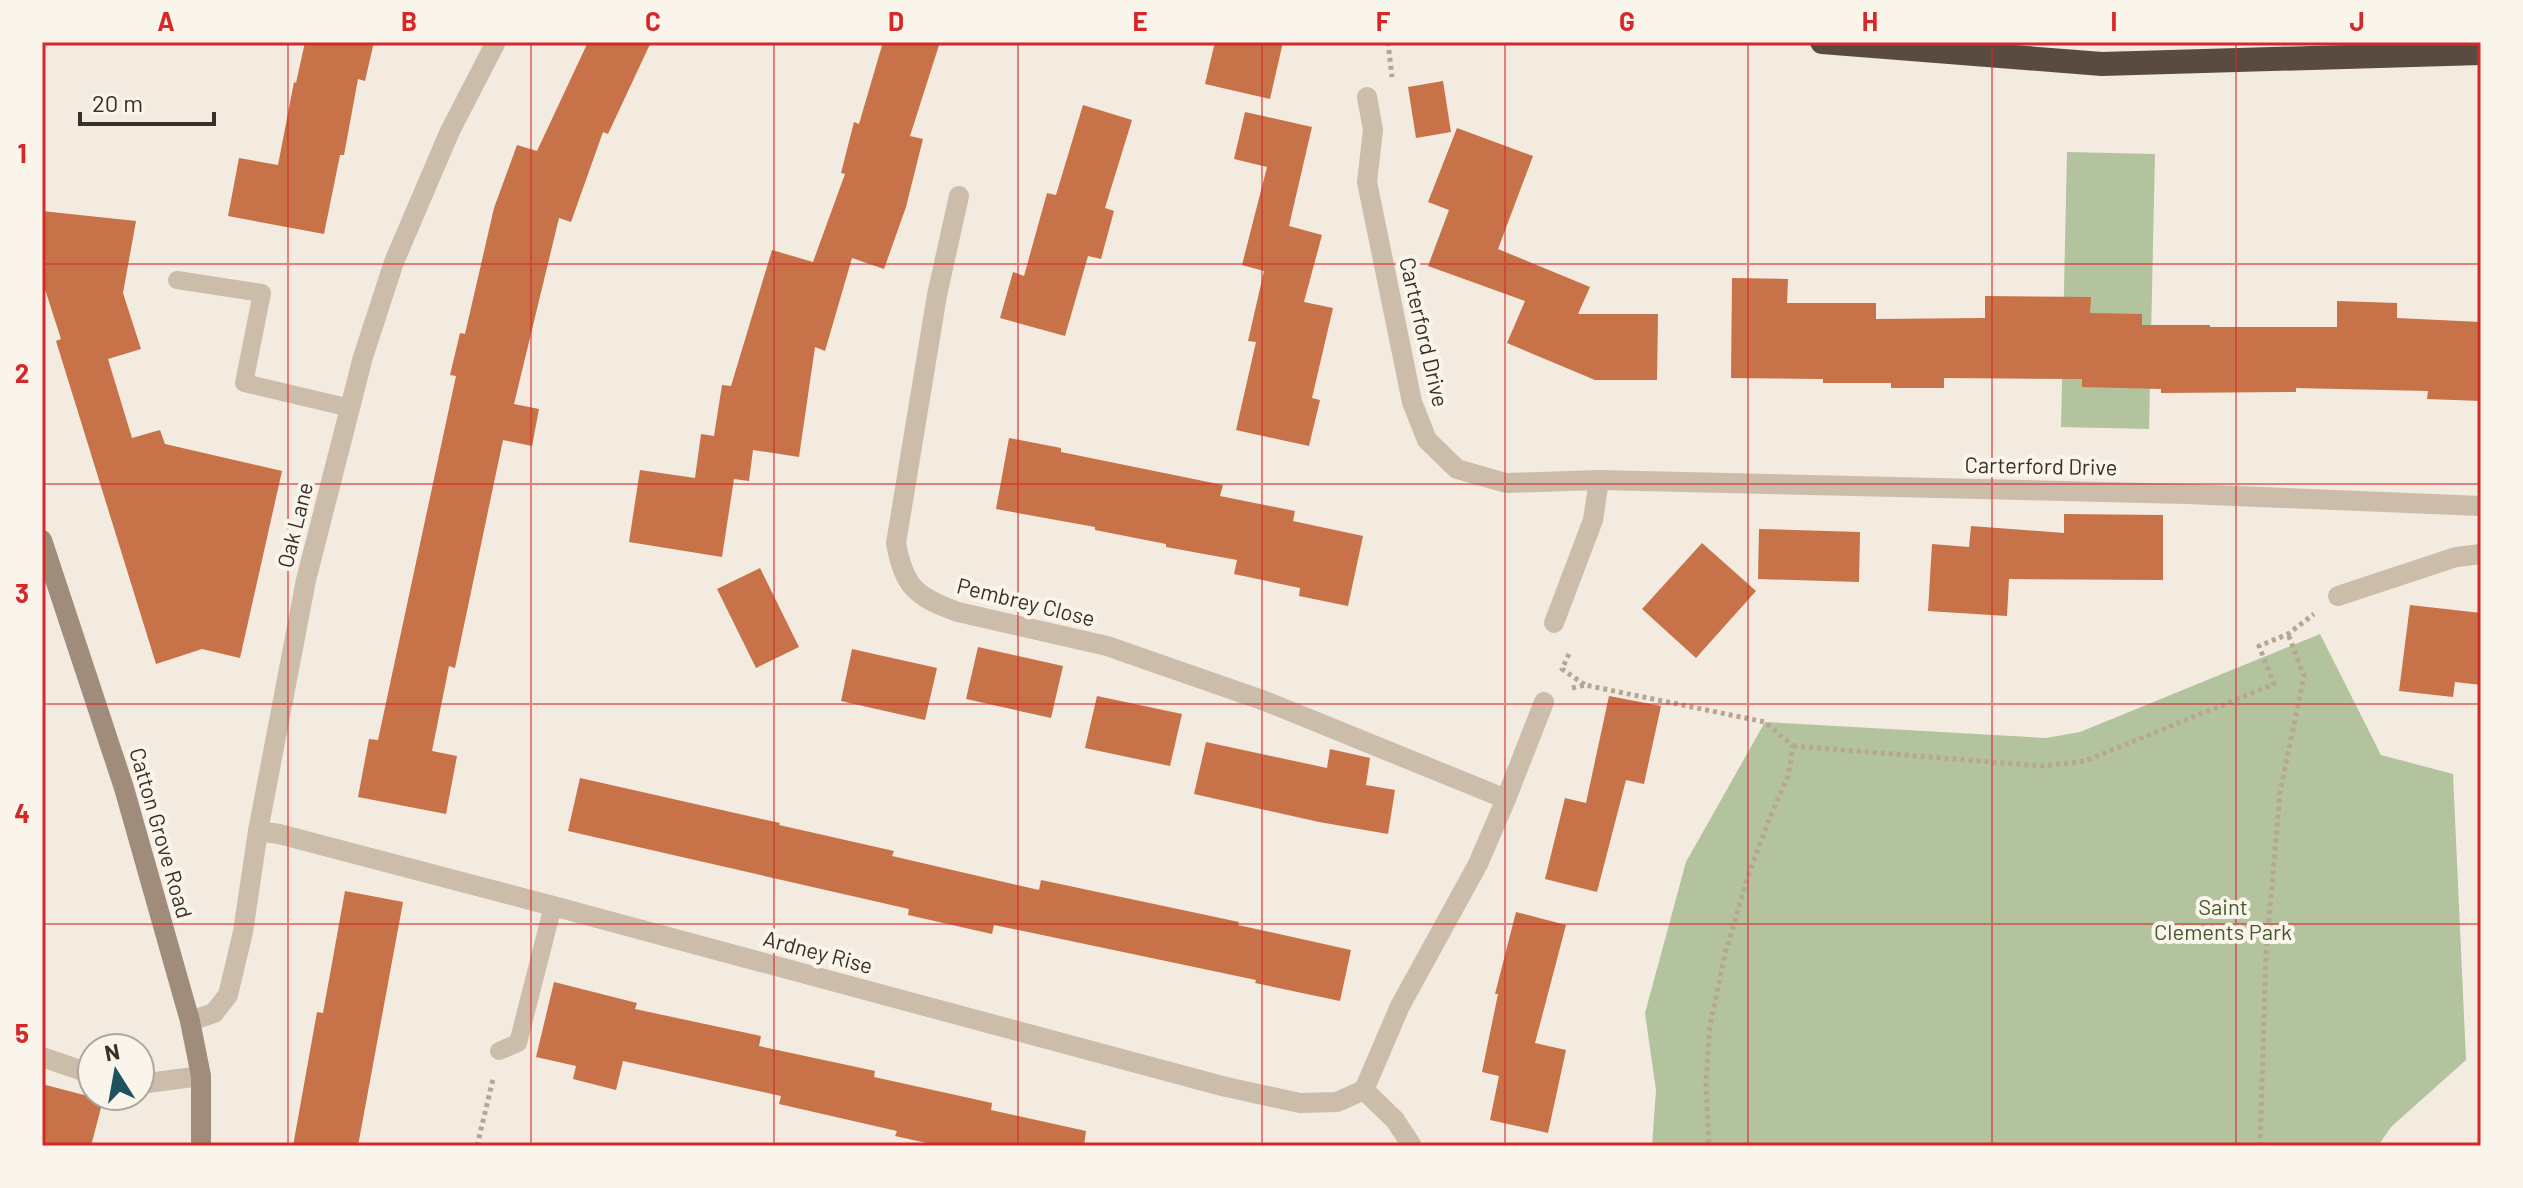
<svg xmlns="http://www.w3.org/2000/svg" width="2523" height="1188" font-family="Barlow,sans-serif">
<rect width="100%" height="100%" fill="#f3ebdf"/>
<g fill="#b3c39e">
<polygon points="2067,152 2155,154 2149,429 2061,427"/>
<polygon points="2320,634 2381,755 2453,774 2466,1060 2391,1127 2378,1146 1652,1146 1656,1090 1645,1013 1686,862 1765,722 2046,738 2080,732"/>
</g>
<g fill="#c77248">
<polygon points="305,42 374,42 365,81 358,79 344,155 340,155 324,234 228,216 239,158 278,165 294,82 296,83"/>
<polygon points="588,42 651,42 608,134 603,132 571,222 559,218 514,404 539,409 532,446 503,440 455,668 449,666 432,751 457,756 446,814 358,797 369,739 378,740 456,376 450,375 460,333 465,334 494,208 517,145 537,151"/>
<polygon points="883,42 940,42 910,136 923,139 906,207 884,269 852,258 825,351 815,347 799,457 753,450 749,481 734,479 722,557 629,542 640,470 695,478 701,434 714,436 722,385 731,386 772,250 813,262 845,174 841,173 854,122 859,124"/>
<polygon points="1215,42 1283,42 1270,99 1205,84"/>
<polygon points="1443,81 1451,132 1416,138 1408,87"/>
<polygon points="1083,105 1132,120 1105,208 1114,211 1101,259 1088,256 1065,336 1000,318 1013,272 1024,276 1047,193 1056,195"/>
<polygon points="1245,112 1312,127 1289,226 1322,235 1304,302 1333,308 1312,398 1320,400 1309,446 1236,430 1256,342 1248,341 1264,271 1242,265 1267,167 1234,159"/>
<polygon points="1457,128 1533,156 1498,249 1590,287 1578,314 1658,314 1657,380 1595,380 1507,343 1525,301 1428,266 1449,210 1428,202"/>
<polygon points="42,211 136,221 123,293 141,349 108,359 132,438 160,430 165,444 282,471 240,658 202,649 156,664 56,341 61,339 42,280"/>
<polygon points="1732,278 1788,279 1787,303 1876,303 1876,319 1985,318 1985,296 2091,297 2090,313 2142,314 2142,325 2210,325 2210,327 2337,327 2337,301 2397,303 2397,318 2481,322 2481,401 2427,399 2428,391 2296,388 2296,392 2161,393 2161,389 2082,387 2082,379 1944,378 1944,388 1891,388 1891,383 1823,383 1823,379 1731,378"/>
<polygon points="1009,438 1061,448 1061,452 1223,485 1220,496 1295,511 1293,521 1363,536 1348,606 1299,596 1300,588 1234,574 1237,560 1166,547 1166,544 1095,530 1095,527 996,509"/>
<polygon points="2064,514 2163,515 2163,580 2009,579 2007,616 1928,611 1932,544 1969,547 1971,526 2064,533"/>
<polygon points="1759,529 1860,532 1859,582 1758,579"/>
<polygon points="1702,543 1756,591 1696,658 1642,609"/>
<polygon points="760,568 799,647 756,668 717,589"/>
<polygon points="2410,605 2481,613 2481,685 2455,682 2453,697 2399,691"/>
<polygon points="978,647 1063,666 1051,718 966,699"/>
<polygon points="852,649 937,668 925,720 841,701"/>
<polygon points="1097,696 1182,714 1170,766 1085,748"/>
<polygon points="1609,696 1661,706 1644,784 1626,780 1597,892 1545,879 1565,798 1586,803"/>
<polygon points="1206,742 1327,768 1330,749 1370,758 1366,785 1395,790 1388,834 1319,822 1194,794"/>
<polygon points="580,778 780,823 779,825 894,851 892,856 1039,890 1041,880 1239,922 1238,925 1351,950 1340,1001 1255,983 1256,980 994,925 992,934 908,915 909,909 568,831"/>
<polygon points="345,891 403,902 358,1146 293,1146 317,1012 323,1013"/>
<polygon points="1516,912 1566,925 1535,1043 1566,1050 1548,1133 1490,1120 1499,1076 1482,1072 1498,994 1495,994"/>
<polygon points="554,982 637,1003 635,1009 761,1036 759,1046 875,1071 874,1077 992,1103 991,1110 1086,1131 1084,1146 940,1146 895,1136 897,1131 779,1104 781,1096 623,1061 616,1090 573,1079 576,1066 536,1057"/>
<polygon points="42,1084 103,1100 91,1146 42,1146"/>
</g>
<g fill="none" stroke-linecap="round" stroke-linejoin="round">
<g stroke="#b8a694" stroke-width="5" stroke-dasharray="4 4" stroke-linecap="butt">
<polyline points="1388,42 1392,77"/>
<polyline points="1569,654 1562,669 1585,685"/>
<polyline points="1572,688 1585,685 1765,722 1793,746 1788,776 1770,817 1748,876 1725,954 1710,1025 1706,1083 1709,1146"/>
<polyline points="1793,746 2041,766 2085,761 2274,684 2259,646 2288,634 2314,614"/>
<polyline points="477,1146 493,1079"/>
<polyline points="2260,1146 2266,955 2280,792 2304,676 2288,634"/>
</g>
<g stroke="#ccbcaa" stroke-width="18">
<polyline points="177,280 262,293 244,383 350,408"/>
<polyline points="499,1051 518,1043 553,906"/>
</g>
<g stroke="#ccbcaa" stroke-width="20">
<polyline points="1367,97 1373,130 1367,182 1412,402 1427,440 1457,469 1506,483 1599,480"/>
<path d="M959,196L937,295L896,543C904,587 916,597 958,612L1107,646L1265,701L1506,799"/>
<polyline points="2338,596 2456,557 2481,554"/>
<polyline points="1554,623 1593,520 1599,480 2187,494 2481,506"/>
<polyline points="258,831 279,834 553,906 1222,1086 1300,1103 1337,1102 1364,1090"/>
<polyline points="190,1021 214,1013 228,995 243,932 258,831 306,580 363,357 394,262 450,131 496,42"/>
<polyline points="42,1057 92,1074"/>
<polyline points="140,1084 201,1076"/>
<polyline points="1364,1090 1400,1006 1478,864 1506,799 1544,702"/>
<polyline points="1364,1090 1395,1120 1412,1146"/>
</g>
<polyline stroke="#a08c7b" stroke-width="20" points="42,540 124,788 190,1021 201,1076 201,1146"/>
<polyline stroke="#5a4b41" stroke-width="24" points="1822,42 2102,64 2481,53"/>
</g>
<path fill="none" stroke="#d62828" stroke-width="2" stroke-opacity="0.55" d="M288,42V1146M531,42V1146M774,42V1146M1018,42V1146M1262,42V1146M1505,42V1146M1748,42V1146M1992,42V1146M2236,42V1146M42,264H2481M42,484H2481M42,704H2481M42,924H2481"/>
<g text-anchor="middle" stroke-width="8" stroke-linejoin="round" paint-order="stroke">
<g font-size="22" fill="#39302a" stroke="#faf5eb">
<text transform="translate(1424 332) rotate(77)" y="8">Carterford Drive</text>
<text transform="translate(2041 466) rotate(1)" y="8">Carterford Drive</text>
<text transform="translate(295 525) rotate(-76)" y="8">Oak Lane</text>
<text transform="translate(1026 602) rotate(14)" y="8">Pembrey Close</text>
<text transform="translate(161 833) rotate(74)" y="8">Catton Grove Road</text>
<text transform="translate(818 952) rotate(15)" y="8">Ardney Rise</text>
</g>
<g font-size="22" fill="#44582d" stroke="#faf5eb">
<text x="2223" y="915">Saint<tspan x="2223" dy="25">Clements Park</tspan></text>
</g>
</g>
<rect width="2523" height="1188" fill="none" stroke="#faf5eb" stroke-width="88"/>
<g transform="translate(116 1072) rotate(349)"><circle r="38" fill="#faf5eb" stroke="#ada69e" stroke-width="2"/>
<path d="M0-6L14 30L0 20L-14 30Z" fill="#1e525c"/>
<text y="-12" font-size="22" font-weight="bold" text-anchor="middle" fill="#39302a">N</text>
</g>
<path d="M80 112v12h134v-12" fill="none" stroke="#39302a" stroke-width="4"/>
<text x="92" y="112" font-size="24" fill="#39302a" stroke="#faf5eb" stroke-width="6" paint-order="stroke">20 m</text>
<rect x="44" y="44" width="2435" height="1100" fill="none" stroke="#d62828" stroke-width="3"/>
<g font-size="26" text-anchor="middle" font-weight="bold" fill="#d62828">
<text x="166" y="31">A</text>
<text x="409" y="31">B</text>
<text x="653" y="31">C</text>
<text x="896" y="31">D</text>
<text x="1140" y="31">E</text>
<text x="1383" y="31">F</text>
<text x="1627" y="31">G</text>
<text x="1870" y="31">H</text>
<text x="2114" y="31">I</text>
<text x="2357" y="31">J</text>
<text x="22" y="163">1</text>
<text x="22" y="383">2</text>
<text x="22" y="603">3</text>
<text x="22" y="823">4</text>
<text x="22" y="1043">5</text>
</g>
</svg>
